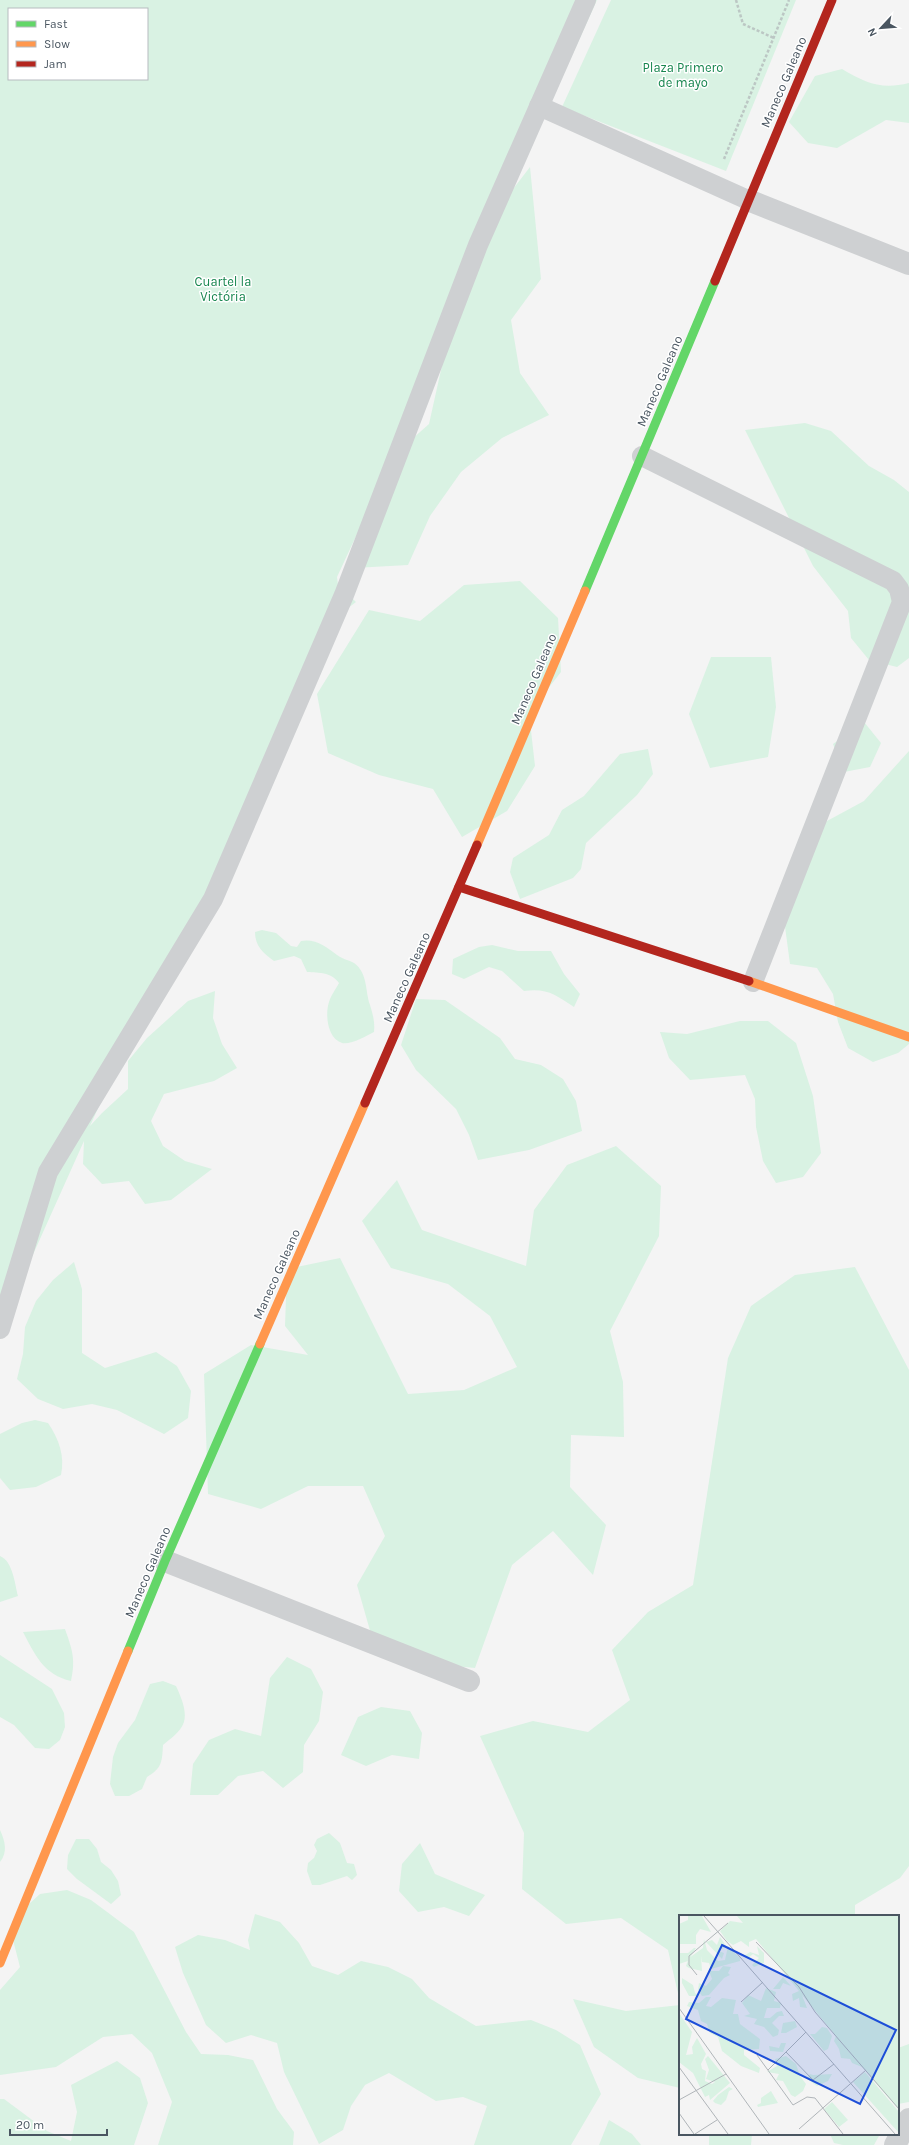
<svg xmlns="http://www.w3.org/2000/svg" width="909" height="2145" font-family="Karla,sans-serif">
<rect width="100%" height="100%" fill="#f4f4f4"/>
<g fill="#d9f2e3" fill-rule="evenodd">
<path d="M0,0H597L510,193L530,167L541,279L511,320L520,373L549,415L502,438L461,472L430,516L408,565L354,568L357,534L337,577L338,585L356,602L335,618L254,815L140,1015L90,1126L102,1113L128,1089V1061L147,1038L188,1001L215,991L213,1018L222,1044L237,1068L214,1081L164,1094L151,1121L163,1146L185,1161L212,1169L171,1200L145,1204L129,1181L102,1184L83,1164L84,1141L0,1328ZM9,9H147V79H9ZM451,325L429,424L392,457Z"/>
<polygon points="611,0 796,0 726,171 562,107"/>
<path d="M842,69C866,83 881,90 909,83V123L886,120L837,148L808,143L789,122L815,76Z"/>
<polygon points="805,423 831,431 869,466 894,480 909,492 909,658 897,667 869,660 851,638 848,611 813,566 745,430"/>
<polygon points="520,581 558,618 561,672 529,713 535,766 507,811 462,837 433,789 379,775 328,753 317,694 369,610 420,621 464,585"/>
<polygon points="711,657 771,657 776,707 768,757 710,768 689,714"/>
<polygon points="864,722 881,743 870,767 844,772 833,744"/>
<polygon points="648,749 653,774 637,795 586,843 581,869 573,878 520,899 510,872 513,858 549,835 562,810 584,796 620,754"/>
<polygon points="909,751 909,1044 898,1053 873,1062 848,1048 838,1022 833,994 817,968 790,964 782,904 814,828 864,801"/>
<path d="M262,930L276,933L291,946L297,947L301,941C315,938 327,947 337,955C342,959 349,960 354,963C368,973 365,991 370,1005C373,1015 375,1022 374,1032C366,1036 351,1045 342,1043C327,1038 325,1014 329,1002C331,995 336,989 339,983C331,972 320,973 307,972L301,959L294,956L274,961C263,953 255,946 255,932Z"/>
<path d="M492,945L518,951H551L564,974L580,994L574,1007C555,995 548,988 524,991L502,971L489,967L464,979L452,974L453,959L479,947Z"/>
<polygon points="416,999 445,1000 500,1038 515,1059 541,1065 563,1079 576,1101 582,1131 529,1150 478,1160 469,1135 456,1109 416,1070 401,1045"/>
<polygon points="740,1021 768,1021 796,1043 813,1096 821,1153 803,1177 776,1183 763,1161 756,1127 755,1099 745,1075 690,1080 669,1058 660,1032 687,1034"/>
<polygon points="616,1146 661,1186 659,1236 610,1331 623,1382 624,1437 571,1435 570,1487 606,1525 593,1575 553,1531 512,1565 475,1668 424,1663 373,1641 357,1585 385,1536 363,1486 308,1486 261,1509 208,1494 204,1374 251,1345 308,1355 285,1326 287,1269 340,1258 408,1394 464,1390 517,1367 490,1316 448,1284 391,1268 362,1221 397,1180 422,1230 526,1266 534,1210 567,1165"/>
<polygon points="74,1262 82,1289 82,1353 105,1368 156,1352 177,1366 191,1391 188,1418 164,1434 117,1410 92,1404 63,1409 38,1399 17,1379 23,1354 25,1327 36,1301 53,1280"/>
<polygon points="855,1267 909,1370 909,1866 900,1878 855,1905 855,1916 680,1916 680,2002 668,1950 621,1918 566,1924 522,1889 524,1833 480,1736 533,1721 588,1732 630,1700 612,1650 648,1612 693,1585 728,1358 751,1306 795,1275"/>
<path d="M35,1420L48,1423C59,1439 65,1456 61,1475L36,1487L10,1490L0,1478V1434L22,1423Z"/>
<path d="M0,1556C13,1561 15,1585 18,1596L0,1602Z"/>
<path d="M65,1629C72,1649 76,1659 71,1681C44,1675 35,1655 23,1632Z"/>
<polygon points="0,1655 52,1689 64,1713 65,1727 60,1740 49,1749 35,1748 14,1725 0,1717"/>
<polygon points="287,1657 311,1669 323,1692 319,1721 304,1745 303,1772 283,1788 263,1771 238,1776 218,1795 190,1795 193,1764 209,1740 235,1729 261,1736 270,1678"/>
<path d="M163,1681L176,1686C181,1697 190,1716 181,1728C177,1734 169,1740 163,1745C162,1762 162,1768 147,1777L142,1789L129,1796H115L110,1784L113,1757L118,1743L135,1720L150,1684Z"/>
<polygon points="381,1707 410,1711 422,1733 419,1759 392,1755 366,1766 341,1755 358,1717"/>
<path d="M0,1830C5,1841 8,1852 0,1862Z"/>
<polygon points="329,1833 340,1843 347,1863 354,1864 357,1875 352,1880 347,1876 320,1885 312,1885 307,1871 308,1863 314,1858 317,1851 314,1845 317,1839"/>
<polygon points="76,1839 89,1839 97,1849 101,1862 111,1870 118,1881 121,1895 111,1904 77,1879 67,1869 68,1855"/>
<polygon points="420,1843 435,1874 485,1895 469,1916 444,1907 418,1912 399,1891 402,1864"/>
<polygon points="67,1890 91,1900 134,1932 186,2032 201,2054 228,2055 253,2060 277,2109 294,2132 293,2145 158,2145 172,2102 152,2053 132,2034 103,2037 56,2067 0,2075 0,1990 20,1967 13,1940 19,1913 40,1894"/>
<polygon points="255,1914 280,1922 299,1943 312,1966 338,1975 361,1961 388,1967 412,1979 429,1998 476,2026 531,2020 556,2030 580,2045 601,2094 571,2145 474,2145 487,2106 463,2097 436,2101 389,2073 365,2085 351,2106 343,2130 319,2144 284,2072 277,2043 251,2035 226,2043 206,2025 183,1973 175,1947 198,1935 225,1940 250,1950 248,1940"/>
<polygon points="573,1999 626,2011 680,2005 680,2088 638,2078 594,2047"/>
<polygon points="909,2044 909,2102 898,2104 898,2048"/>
<polygon points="117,2061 140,2078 148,2103 134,2145 0,2145 0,2099 4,2099 47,2131 71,2141 77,2112 71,2085"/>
<polygon points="609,2120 632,2134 641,2145 599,2145"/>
<polygon points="709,2134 752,2134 751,2145 709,2145"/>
<polygon points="830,2134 880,2134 874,2145 843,2145 834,2143"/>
</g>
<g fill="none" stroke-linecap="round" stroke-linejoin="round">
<g stroke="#bcc7c4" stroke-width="2.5" stroke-dasharray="3 2" stroke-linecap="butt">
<polyline points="736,0 743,24 774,38"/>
<polyline points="724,159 789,0"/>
</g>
<g stroke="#ced0d2" stroke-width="20">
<polyline points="539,106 748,200"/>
<polyline points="642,456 893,581 899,589 902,602 753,982"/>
<polyline points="0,1329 48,1172 213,899 344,595 478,245 586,0"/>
</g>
<g stroke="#ced0d2" stroke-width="22">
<polyline points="748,200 909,264"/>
<polyline points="165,1561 469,1681"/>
<polyline points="895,2145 909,2119"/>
</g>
<g stroke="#63d668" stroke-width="9">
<polyline points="585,591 715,281"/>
<polyline points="128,1651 165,1561 260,1344"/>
</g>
<g stroke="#ff974d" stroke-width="9">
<polyline points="477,845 585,591"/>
<polyline points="749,981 909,1037"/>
<polyline points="260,1344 365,1103"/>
<polyline points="0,1963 128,1651"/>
</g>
<g stroke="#b3261e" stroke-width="9">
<polyline points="715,281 832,0"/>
<polyline points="459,887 749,981"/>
<polyline points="365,1103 477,845"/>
</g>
</g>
<g text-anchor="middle" stroke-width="3" stroke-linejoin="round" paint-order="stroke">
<g font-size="13" fill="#17864f" stroke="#fff">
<text x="683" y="72">Plaza Primero<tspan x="683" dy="15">de mayo</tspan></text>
<text x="223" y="286">Cuartel la<tspan x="223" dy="15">Victória</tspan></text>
</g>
<g font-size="13" fill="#4a5661" stroke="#fff">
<text transform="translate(783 82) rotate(-67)" y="5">Maneco Galeano</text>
<text transform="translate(659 381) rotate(-67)" y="5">Maneco Galeano</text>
<text transform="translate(533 679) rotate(-67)" y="5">Maneco Galeano</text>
<text transform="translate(406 977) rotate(-66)" y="5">Maneco Galeano</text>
<text transform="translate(276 1274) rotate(-66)" y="5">Maneco Galeano</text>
<text transform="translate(147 1572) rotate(-67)" y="5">Maneco Galeano</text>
</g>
</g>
<g transform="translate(679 1915)">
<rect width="220" height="220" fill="#f4f4f4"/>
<path d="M9,1H23L32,17L21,14L17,20V29H0V9L9,5ZM58,1H220V195L183,152L173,148L171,144L162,143L160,134L155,126L157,121L123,80L128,93L121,92L120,83L114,86L113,79L120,76L77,24L70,27V32L62,26L54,30L48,26L41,16L51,6L64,8ZM41,22L47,31L40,36L45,38L43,44L27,27L33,25L38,30ZM25,24L28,35L39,46L46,45L49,31L61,43V46L32,54L30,48L23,47L22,41L23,56L10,53L7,51L10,43L24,33ZM78,31L85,38V48L75,52L73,50L80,43L74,39L69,43L65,41L71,37L80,40ZM15,33H17L9,46L0,49V38H9ZM44,51L52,52L49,58L51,60L45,63L30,80L23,81L19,75L20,68L27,71L33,64L30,56H40ZM104,62L112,71L104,68L101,74H94ZM3,63L14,70L16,78L20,81H10L3,68ZM87,73L97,77L95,86L102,88L101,93H88L85,103H91L98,97L103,96L105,101H100L93,108L100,115L99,120L94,122L85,112L75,109L78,104L65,101L71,99L63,88L69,80L82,86ZM27,82H32L27,91L32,92L43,83L57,85L54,99H59L61,109L81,124L80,134L65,135V140L81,153L80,158L62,151L43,136L39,122L31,118L28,109L22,106L19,95L8,91L10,87L20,88ZM0,98L13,117L7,140L14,139L13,132L18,123L27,139L22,149L23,154L27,156L26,166L33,169L36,167L27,164L30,155L26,144L29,141L51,168L31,185L30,180L26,182L14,158L0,147ZM116,106L118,112L107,118H102L104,108ZM143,112L148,113L153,121L149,134L145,136L131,119H136ZM102,128H107L104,137L91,136L90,131L100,133ZM107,141L117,149L121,161L127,169L124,176L116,182L112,180L104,166L97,165L100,159L88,157L98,151L96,144ZM186,157L220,197V218L174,167ZM131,159L134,160L153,159L149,166L138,171L128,164ZM50,172L54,174L50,176L47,185L42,190L36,188L34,186L39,180ZM92,176L99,188L79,192L78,190L82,188V183ZM153,187L169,205L160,212L145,194Z" fill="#d9f2e3"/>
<path fill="none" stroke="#b0b5b9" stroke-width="1" d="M25,1L216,219M77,27L120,72L136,97L220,194M18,60L10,50V41L49,8M62,87L84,67M0,93L90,219M107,137L134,165L155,149M78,140L114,190L128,182L136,183L164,219M0,152L49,219M89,155L127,117M0,185L47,159M0,198L15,219M120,214L187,155M16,219L38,205"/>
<path fill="#1d4ed8" fill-opacity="0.15" stroke="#1d4ed8" stroke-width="2" d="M43,30L217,115L181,189L7,104Z"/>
<rect width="220" height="220" fill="none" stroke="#4a5661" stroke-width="2"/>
</g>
<rect x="8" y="8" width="140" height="72" fill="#ffffff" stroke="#b7bbc0"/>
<rect x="16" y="21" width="20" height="6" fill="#63d668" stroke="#b7bbc0"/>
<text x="44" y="28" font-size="12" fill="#4a5661">Fast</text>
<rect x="16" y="41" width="20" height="6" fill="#ff974d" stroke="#b7bbc0"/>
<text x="44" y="48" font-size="12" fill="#4a5661">Slow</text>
<rect x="16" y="61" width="20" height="6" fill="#b3261e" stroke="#b7bbc0"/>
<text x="44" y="68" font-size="12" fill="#4a5661">Jam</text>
<g transform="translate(881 28) rotate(244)" stroke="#ffffff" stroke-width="3" paint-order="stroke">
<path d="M0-3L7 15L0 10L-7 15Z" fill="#4a5661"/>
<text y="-6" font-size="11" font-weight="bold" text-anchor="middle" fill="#4a5661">N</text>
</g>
<path d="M10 2129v6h97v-6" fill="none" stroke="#4a5661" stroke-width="2"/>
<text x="16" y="2129" font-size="12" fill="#4a5661" stroke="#ffffff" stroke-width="3" paint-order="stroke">20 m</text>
</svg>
